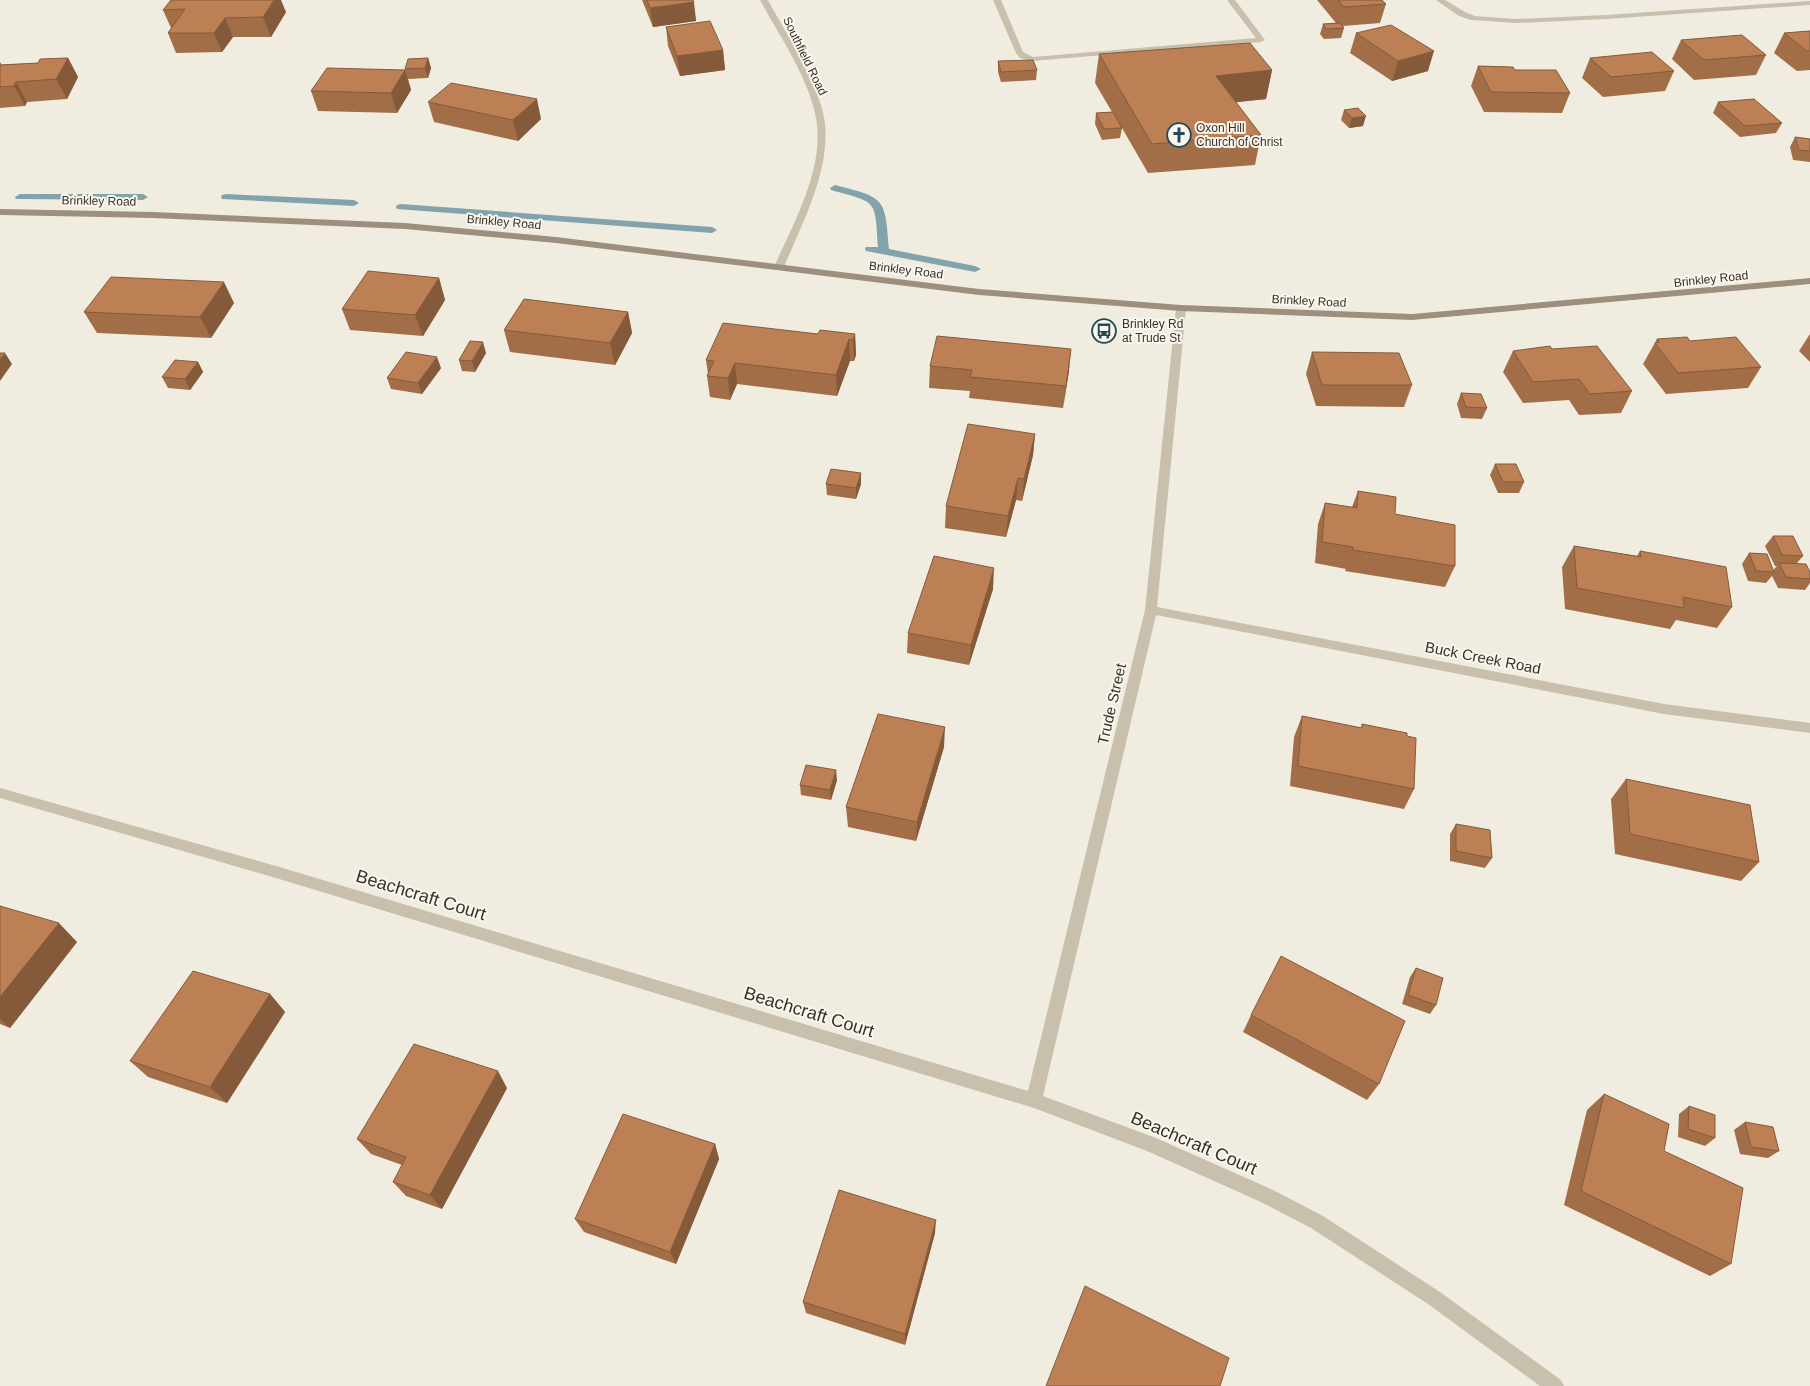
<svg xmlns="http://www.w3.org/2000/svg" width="1810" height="1386" font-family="Arial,sans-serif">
<rect width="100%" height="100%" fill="#f1ece0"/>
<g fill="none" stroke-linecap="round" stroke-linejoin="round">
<g fill="#82a3ac" fill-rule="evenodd">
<path d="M835,185C886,198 885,198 889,249L975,266L981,269L975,272L866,251L865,249L866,247H878C875,199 878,203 831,190L830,188Z"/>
<polygon points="20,194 143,194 148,197 143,200 16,199 15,197"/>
<polygon points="226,194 354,200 359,203 354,206 222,199 221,197 222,195"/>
<polygon points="401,204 712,227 717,230 712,233 397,209 396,207 397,205"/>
</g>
<polygon fill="#c9bfad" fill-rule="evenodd" points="993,0 1001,0 1023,52 1033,57 1256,38 1227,0 1235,0 1265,40 1261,42 1032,61 1020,58 1016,53"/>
<g fill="#c9bfad" fill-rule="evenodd">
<path d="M760,0H768C787,36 816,77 824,117C833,166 802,224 784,267L779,270L774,267C794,222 825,168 816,118C809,78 779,35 760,0Z"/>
<polygon points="1436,0 1445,0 1465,12 1475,16 1516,19 1606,15 1810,1 1810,5 1606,19 1516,23 1471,20 1459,16"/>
<polygon points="1181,305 1186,308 1157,607 1664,704 1810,723 1810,733 1664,714 1156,615 1043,1096 1156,1138 1273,1190 1323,1216 1440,1292 1561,1380 1564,1386 1540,1386 1428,1304 1311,1228 1261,1202 1147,1151 1034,1108 276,878 0,798 0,788 276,866 1028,1091 1145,610 1176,308"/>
</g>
<polygon fill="#9c8f7e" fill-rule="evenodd" points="0,209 153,212 405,223 556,237 979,289 1181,305 1412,314 1810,278 1810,284 1412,320 1181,311 979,295 556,243 405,229 153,218 0,215"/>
</g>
<g fill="#a26e48">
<polygon points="171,0 286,12 271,37 233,37 222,52 176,53 168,33 171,28 163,10"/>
<polygon points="642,0 693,0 696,21 653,27"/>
<polygon points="1317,0 1382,0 1386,4 1380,23 1343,26 1344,28 1341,38 1324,39 1320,34 1323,24 1336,23"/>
<polygon points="666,27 723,50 725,70 680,76 668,46"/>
<polygon points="1810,31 1810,70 1797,71 1774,53 1784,33"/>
<polygon points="1356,33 1428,71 1392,81 1350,53"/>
<polygon points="1681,40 1766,55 1756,75 1694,80 1672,59"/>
<polygon points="1099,54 1272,70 1266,99 1236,102 1261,135 1255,165 1148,173 1122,128 1120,138 1102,140 1095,124 1096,113 1112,112 1095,83"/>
<polygon points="68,58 78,77 67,99 27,102 25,106 0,108 0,62 2,65 38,63"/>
<polygon points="428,58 431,68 428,78 408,79 411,90 397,113 318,111 311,91 405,70 405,69"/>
<polygon points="1590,58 1674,71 1665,91 1603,97 1582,78"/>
<polygon points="998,61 1037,70 1036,80 1001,82 998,72"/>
<polygon points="1478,66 1515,70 1570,93 1562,113 1484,112 1471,86"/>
<polygon points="428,102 541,119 518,141 434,122"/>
<polygon points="1718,102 1782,123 1776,133 1740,137 1713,113"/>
<polygon points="1344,110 1363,126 1349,128 1341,120"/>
<polygon points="1795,137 1810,139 1810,162 1793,160 1790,147"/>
<polygon points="439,278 445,300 423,336 350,330 342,309"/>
<polygon points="234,303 211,338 97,333 84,312"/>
<polygon points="628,312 632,333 615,365 510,352 504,330"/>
<polygon points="818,334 855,334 856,355 854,361 850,361 837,396 737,384 730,400 710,397 707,376 708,374 706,360"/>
<polygon points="1810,334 1810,362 1799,351"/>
<polygon points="1657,339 1761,367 1748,388 1666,394 1643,364"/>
<polygon points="1552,349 1632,391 1621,413 1579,415 1569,400 1523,403 1503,372 1513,351"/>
<polygon points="1312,352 1412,385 1404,407 1316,406 1306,374"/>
<polygon points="486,353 475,372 462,371 459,360"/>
<polygon points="198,362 203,372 190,390 168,388 162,377"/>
<polygon points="930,366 1069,371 1063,408 969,398 970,391 929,388"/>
<polygon points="441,368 422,394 391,389 387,378"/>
<polygon points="1461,393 1487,408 1482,419 1461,418 1457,404"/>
<polygon points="1035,434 1033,455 1022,501 1016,500 1006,537 945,528 946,506"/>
<polygon points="1495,464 1524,482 1519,493 1498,493 1490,475"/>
<polygon points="826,484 861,484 856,499 827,495"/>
<polygon points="1358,491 1395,514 1455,566 1445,587 1345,571 1346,569 1315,563 1318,524 1325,503 1352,507"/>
<polygon points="1773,536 1803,556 1797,563 1810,572 1810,583 1805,590 1778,588 1772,576 1766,583 1748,581 1742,564 1749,553 1773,570 1777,566 1775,566 1765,546"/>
<polygon points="1574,546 1637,556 1640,551 1732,607 1717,628 1676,620 1670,629 1565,609 1562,567"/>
<polygon points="993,589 969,665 907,653 908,633"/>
<polygon points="1302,716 1361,728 1362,724 1414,789 1404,809 1290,786 1294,737"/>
<polygon points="944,747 916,841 848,827 846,807"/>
<polygon points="1626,779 1759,862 1741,881 1615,854 1611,799"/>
<polygon points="837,780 831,800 801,795 800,785"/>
<polygon points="1456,824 1492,858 1485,868 1450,861 1450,834"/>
<polygon points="0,906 77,942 10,1028 0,1024"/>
<polygon points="1416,968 1436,1005 1430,1014 1402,1004 1410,977"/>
<polygon points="270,994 285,1012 227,1103 148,1077 130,1061"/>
<polygon points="1251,1015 1379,1084 1367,1100 1243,1032"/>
<polygon points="507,1088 442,1209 406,1196 393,1182 402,1165 371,1154 357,1139"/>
<polygon points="1604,1094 1664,1151 1731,1264 1710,1276 1564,1205 1587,1110"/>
<polygon points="1689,1106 1715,1138 1705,1146 1678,1137 1679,1114"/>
<polygon points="1745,1122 1779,1151 1768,1158 1740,1154 1734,1130"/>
<polygon points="715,1144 719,1159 676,1264 584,1232 575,1219"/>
<polygon points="935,1233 905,1345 806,1313 803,1302"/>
</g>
<g fill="#845a3b">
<polygon points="274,0 281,0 286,12 271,37 263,17"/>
<polygon points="694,2 696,21 653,27 650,8"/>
<polygon points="225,18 233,37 222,52 214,33"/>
<polygon points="723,50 725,70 680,76 677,56"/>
<polygon points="1434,51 1428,71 1392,81 1398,61"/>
<polygon points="68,58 78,77 67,99 56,79"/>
<polygon points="428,58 431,68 428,78 425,68"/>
<polygon points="405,70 411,90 397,113 391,93"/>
<polygon points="1272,70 1266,99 1211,105 1216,76"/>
<polygon points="16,82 27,102 25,106 14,86"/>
<polygon points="537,99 541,119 518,141 513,120"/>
<polygon points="1366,116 1363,126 1349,128 1352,118"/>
<polygon points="439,278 445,300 423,336 415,315"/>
<polygon points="224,282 234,303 211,338 200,317"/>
<polygon points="628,312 632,333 615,365 610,343"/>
<polygon points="855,334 856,355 854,361 853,340"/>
<polygon points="849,339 850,361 837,396 836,375"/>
<polygon points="483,342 486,353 475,372 472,361"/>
<polygon points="1071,349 1069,371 1063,408 1066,386"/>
<polygon points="5,353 12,364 0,381 0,360"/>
<polygon points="437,357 441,368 422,394 418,383"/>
<polygon points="198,362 203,372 190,390 185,379"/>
<polygon points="735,363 737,384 730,400 728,378"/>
<polygon points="1035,434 1033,455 1022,501 1024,479"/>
<polygon points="861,473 861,484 856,499 856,488"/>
<polygon points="1018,478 1016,500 1006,537 1008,516"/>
<polygon points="994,568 993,589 969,665 971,645"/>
<polygon points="945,727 944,747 916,841 917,822"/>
<polygon points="836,770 837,780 831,800 830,790"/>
<polygon points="59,923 77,942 10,1028 0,1019 0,997"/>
<polygon points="270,994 285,1012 227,1103 210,1087"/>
<polygon points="498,1071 507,1088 442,1209 430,1195"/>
<polygon points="715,1144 719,1159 676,1264 670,1252"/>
<polygon points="936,1220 935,1233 905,1345 905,1334"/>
</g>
<g fill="#bc8054" stroke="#845a3b">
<polygon points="171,0 274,0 263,17 225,18 214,33 168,33 185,9 163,10"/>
<polygon points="647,0 693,0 694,2 650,8"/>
<polygon points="1338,0 1382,0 1386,4 1344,7"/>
<polygon points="710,21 723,50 677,56 666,27"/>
<polygon points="1340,23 1344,28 1326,29 1323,24"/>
<polygon points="1391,25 1434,51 1398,61 1356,33"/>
<polygon points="1810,31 1810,51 1807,51 1784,33"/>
<polygon points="1742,35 1766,55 1704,60 1681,40"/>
<polygon points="1250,43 1272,70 1216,76 1261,135 1152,144 1099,54"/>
<polygon points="1652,52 1674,71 1611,77 1590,58"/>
<polygon points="68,58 56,79 16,82 14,86 0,87 0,65 38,63 40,59"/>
<polygon points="428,58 425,68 405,69 408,59"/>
<polygon points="1033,60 1037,70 1001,72 998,61"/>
<polygon points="1478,66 1513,67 1515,70 1556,70 1570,93 1491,92"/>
<polygon points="327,68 405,70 391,93 311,91"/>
<polygon points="451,83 537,99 513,120 428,102"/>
<polygon points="1754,99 1782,123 1745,126 1718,102"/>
<polygon points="1358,108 1366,116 1352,118 1344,110"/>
<polygon points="1113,112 1122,128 1104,129 1096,113"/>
<polygon points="1795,137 1810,139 1810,151 1799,150"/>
<polygon points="368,271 439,278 415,315 342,309"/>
<polygon points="111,277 224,282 200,317 84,312"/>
<polygon points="524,299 628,312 610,343 504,330"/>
<polygon points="723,323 818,334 820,330 855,334 853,340 849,339 836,375 735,363 728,378 707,376 714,361 706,360"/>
<polygon points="937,336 1071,349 1066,386 970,377 972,370 930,366"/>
<polygon points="1687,337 1690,341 1736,337 1761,367 1678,373 1655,343 1659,342 1657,339"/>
<polygon points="470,341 483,342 472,361 459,360"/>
<polygon points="1550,346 1552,349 1597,346 1632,391 1590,394 1579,379 1533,382 1513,351"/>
<polygon points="406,352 437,357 418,383 387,378"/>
<polygon points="1312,352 1399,353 1412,385 1322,385"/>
<polygon points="0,353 5,353 0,360"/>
<polygon points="175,360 198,362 185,379 162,377"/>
<polygon points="1461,393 1481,394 1487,408 1466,407"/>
<polygon points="968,424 1035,434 1024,479 1018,478 1008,516 946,506"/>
<polygon points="1495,464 1516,464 1524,482 1503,482"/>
<polygon points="831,469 861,473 856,488 826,484"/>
<polygon points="1358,491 1396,497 1395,514 1455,525 1455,566 1353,550 1353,547 1322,542 1325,503 1357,508"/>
<polygon points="1773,536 1793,536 1803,556 1782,555"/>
<polygon points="1574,546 1641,557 1640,551 1726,567 1732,607 1683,597 1684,608 1577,588"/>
<polygon points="1749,553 1767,554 1774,572 1756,571"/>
<polygon points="934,556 994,568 971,645 908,633"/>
<polygon points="1779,563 1806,564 1810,572 1810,579 1786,577"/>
<polygon points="878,714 945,727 917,822 846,807"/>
<polygon points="1302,716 1362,728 1362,724 1407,733 1407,736 1416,738 1414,789 1298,766"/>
<polygon points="806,765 836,770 830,790 800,785"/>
<polygon points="1626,779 1750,805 1759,862 1630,834"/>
<polygon points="1456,824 1490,830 1492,858 1456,851"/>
<polygon points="0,906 59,923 0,997"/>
<polygon points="1281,956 1405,1021 1379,1084 1251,1015"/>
<polygon points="1416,968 1443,978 1436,1005 1408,995"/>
<polygon points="193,971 270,994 210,1087 130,1061"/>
<polygon points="414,1044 498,1071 430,1195 393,1182 406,1157 357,1139"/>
<polygon points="1604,1094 1669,1124 1664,1151 1743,1188 1731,1264 1581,1191"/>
<polygon points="1689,1106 1715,1115 1715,1138 1688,1129"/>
<polygon points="623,1114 715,1144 670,1252 575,1219"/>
<polygon points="1745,1122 1773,1127 1779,1151 1751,1147"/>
<polygon points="839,1190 936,1220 905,1334 803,1302"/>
<polygon points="1085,1286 1229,1358 1220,1386 1046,1386"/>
</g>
<defs>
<g id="church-ring" transform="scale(1.25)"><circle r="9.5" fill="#f9f6ed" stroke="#244956" stroke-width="1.5"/><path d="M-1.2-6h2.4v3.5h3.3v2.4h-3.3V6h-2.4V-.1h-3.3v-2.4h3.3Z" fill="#244956"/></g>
<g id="bus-ring" transform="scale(1.25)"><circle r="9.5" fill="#f9f6ed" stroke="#244956" stroke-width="1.5"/><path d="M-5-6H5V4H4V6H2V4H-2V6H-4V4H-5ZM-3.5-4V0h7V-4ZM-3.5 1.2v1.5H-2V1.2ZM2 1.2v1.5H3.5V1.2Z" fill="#244956"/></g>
</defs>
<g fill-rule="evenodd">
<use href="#church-ring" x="1179" y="135"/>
<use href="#bus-ring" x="1104" y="331"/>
</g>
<g text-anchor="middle" stroke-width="4" stroke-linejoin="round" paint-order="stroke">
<g font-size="12" fill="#38312b" stroke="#f9f6ed">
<text transform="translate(805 56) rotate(64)" y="4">Southfield Road</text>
<text transform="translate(99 201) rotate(1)" y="4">Brinkley Road</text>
<text transform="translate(504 222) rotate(5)" y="4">Brinkley Road</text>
<text transform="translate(906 270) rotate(7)" y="4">Brinkley Road</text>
<text transform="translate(1711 279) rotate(-6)" y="4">Brinkley Road</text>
<text transform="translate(1309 301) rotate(3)" y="4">Brinkley Road</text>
</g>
<g font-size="12" fill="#38312b" stroke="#f9f6ed" text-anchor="start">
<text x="1196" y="132">Oxon Hill<tspan x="1196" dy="14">Church of Christ</tspan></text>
<text x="1122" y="328">Brinkley Rd<tspan x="1122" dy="14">at Trude St</tspan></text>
</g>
<g font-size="15" fill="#38312b" stroke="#f9f6ed">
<text transform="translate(1483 658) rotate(11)" y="5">Buck Creek Road</text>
<text transform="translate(1112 704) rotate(-77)" y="5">Trude Street</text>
</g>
<g font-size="18" fill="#38312b" stroke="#f9f6ed">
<text transform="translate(421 895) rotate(17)" y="6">Beachcraft Court</text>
<text transform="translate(809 1012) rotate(17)" y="6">Beachcraft Court</text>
<text transform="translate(1194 1143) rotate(23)" y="6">Beachcraft Court</text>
</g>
</g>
</svg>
